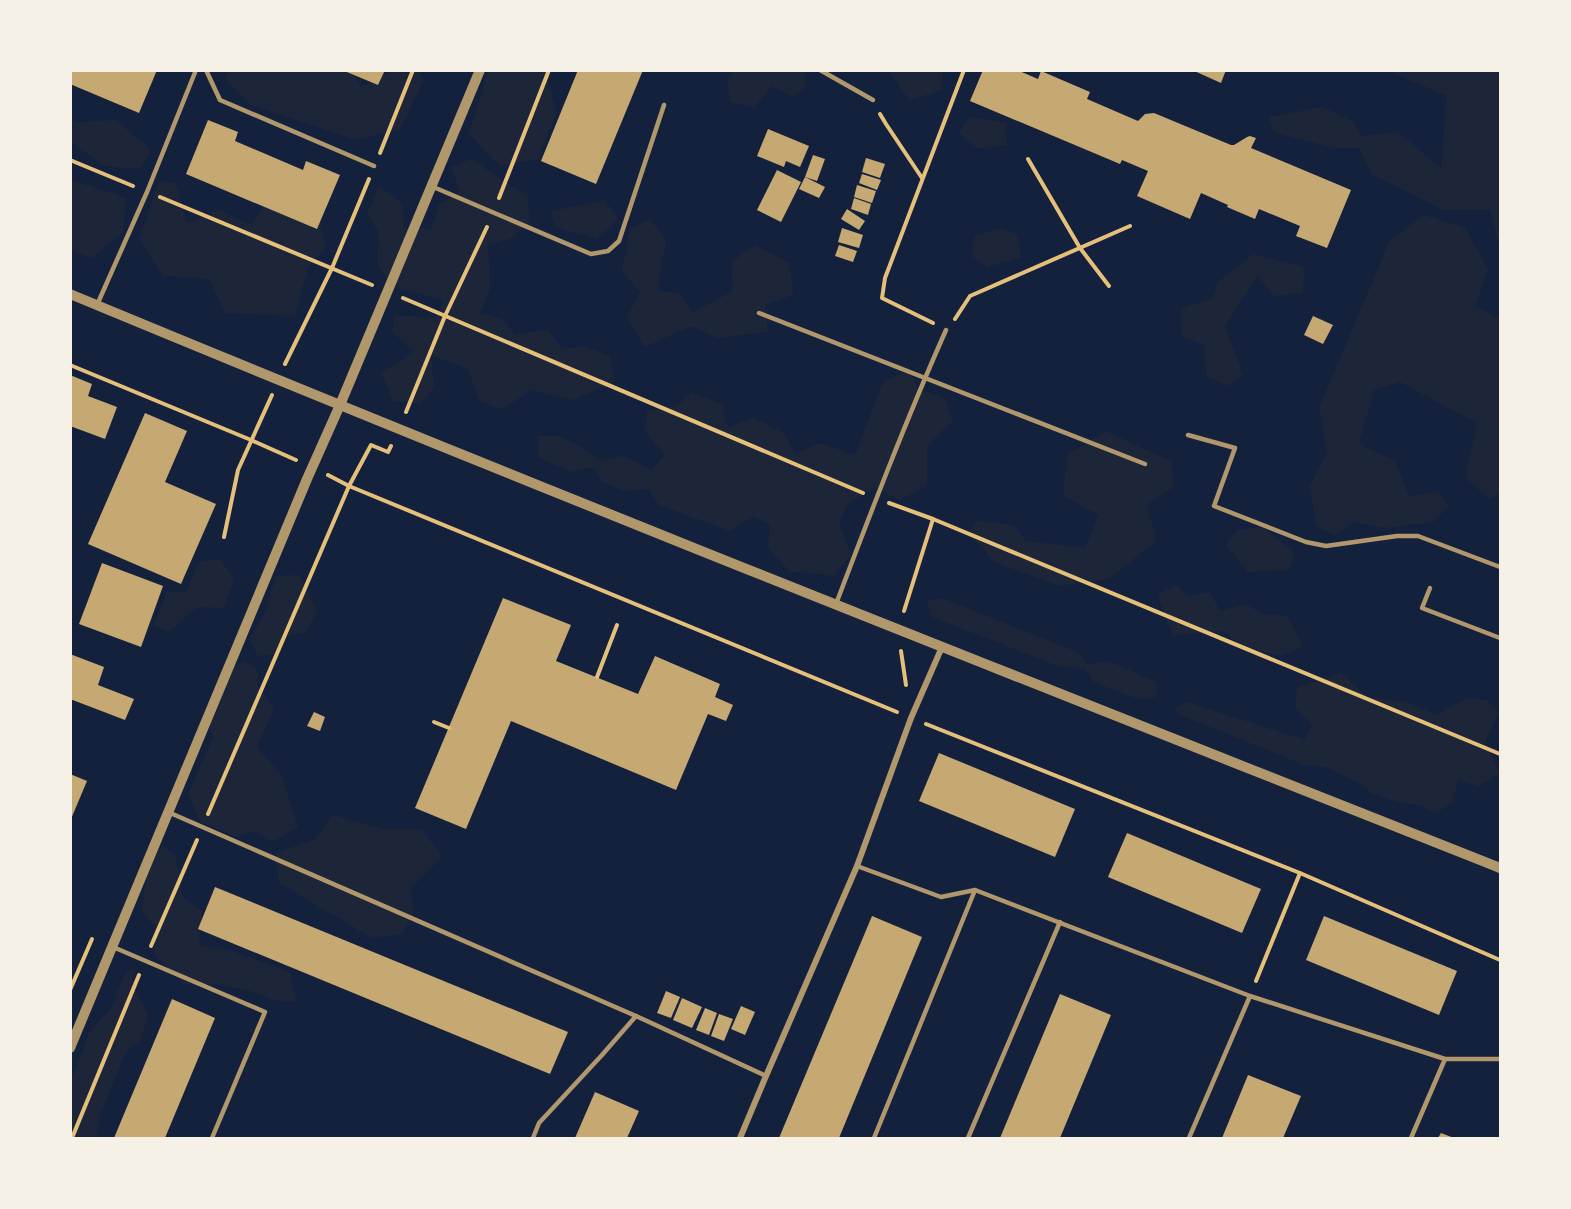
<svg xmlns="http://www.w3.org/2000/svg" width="1571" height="1209" font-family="'Source Sans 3',sans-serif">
<rect width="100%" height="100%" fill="#14213d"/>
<g fill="#1d2539">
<polygon points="418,70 424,80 400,130 356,140 251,105 225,79 228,71 352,71 361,87 392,71"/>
<polygon points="892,70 943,71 942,90 909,100 890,72"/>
<polygon points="488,71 546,71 556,114 538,159 500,166 469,134"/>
<polygon points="735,71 805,71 807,86 792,97 771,86 754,108 730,102 727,80"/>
<polygon points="1388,71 1500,71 1500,249 1490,210 1443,210 1372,175 1359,148 1334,148 1273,132 1269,117 1323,107 1354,122 1361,136 1398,132 1441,168 1447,96"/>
<polygon points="70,116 75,122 116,120 151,150 140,169 104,166 71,142"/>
<polygon points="970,117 1006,123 1007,145 978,149 959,132"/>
<polygon points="471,159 527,196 530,222 512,238 488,245 490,289 480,313 503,319 515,335 547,329 563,349 585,346 610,357 615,382 573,400 532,390 502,409 479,401 468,369 431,355 434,388 420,404 393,401 381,373 413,352 392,331 395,315 435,318 444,300 401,290 377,266 378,231 367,214 379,186 402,203 404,228 431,229 439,204 460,192 451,167"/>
<polygon points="71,180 126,198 123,232 92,258 71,250"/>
<polygon points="159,181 176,183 187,223 219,210 252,225 267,199 317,209 326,247 308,268 295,316 225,313 209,279 163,276 139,239"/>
<polygon points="605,200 618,219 596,239 555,227 551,211"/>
<polygon points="1424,215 1465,228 1488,269 1475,306 1500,319 1500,493 1489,499 1465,477 1477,423 1400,382 1374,390 1359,445 1395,460 1409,497 1438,491 1449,506 1433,522 1385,528 1354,522 1335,536 1316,526 1310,486 1327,452 1319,408 1389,242"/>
<polygon points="650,219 666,240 657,291 679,293 693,312 733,291 731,262 755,245 790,263 793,295 765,305 768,332 718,338 691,326 645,347 627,317 640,292 622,271 630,229"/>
<polygon points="1001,228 1017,234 1021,257 988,267 972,256 975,235"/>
<polygon points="1253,254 1304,267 1303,293 1273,296 1258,276 1225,326 1243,375 1228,386 1207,377 1204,344 1182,337 1181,309 1213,298 1217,283"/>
<polygon points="909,370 918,389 945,398 953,421 927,445 927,486 900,500 873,488 848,504 839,524 851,555 834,576 789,571 768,547 770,524 754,516 730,531 659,505 648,489 625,491 601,482 595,467 571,472 538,457 538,436 559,436 585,449 601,461 623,456 651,469 665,456 646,432 647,410 675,407 692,392 723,405 728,428 753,417 785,434 795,454 820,443 855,455 883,382"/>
<polygon points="1106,431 1172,462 1174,487 1147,504 1156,541 1109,579 1059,586 994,562 968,532 976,521 1014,525 1026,541 1085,548 1099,515 1063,496 1067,455"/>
<polygon points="1262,527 1295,553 1289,570 1248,572 1226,545 1237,530"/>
<polygon points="220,559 234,579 224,608 197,607 169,632 153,625 167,592 186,592 199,562"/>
<polygon points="300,575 317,611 306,632 283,637 274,654 258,656 249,639 265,613 276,576"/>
<polygon points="1176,585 1188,596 1210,592 1220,611 1246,604 1263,614 1287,616 1303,646 1282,656 1241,646 1224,631 1172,635 1158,594"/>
<polygon points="942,598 1080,653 1087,664 1109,661 1156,682 1157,697 1139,699 1095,683 1084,668 1060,667 930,616 927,601"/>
<polygon points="245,661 258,671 258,687 274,709 257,747 282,776 298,827 272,842 254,831 236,837 201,822 188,794 213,738 208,719 221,674"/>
<polygon points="1341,672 1367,697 1406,702 1437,715 1467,698 1487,700 1499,713 1485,742 1500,773 1479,786 1458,780 1453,803 1435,813 1421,805 1396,802 1371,793 1361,784 1326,767 1304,765 1180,715 1174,708 1187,702 1304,740 1312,725 1295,708 1297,688"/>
<polygon points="333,815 384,829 422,829 442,857 410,889 414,910 402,934 372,938 279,883 276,853 315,839"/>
<polygon points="163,846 175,855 183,897 202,911 199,945 229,950 290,972 296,1001 279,1001 250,991 216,984 184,984 154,954 155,927 142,911 147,861"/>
<polygon points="135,968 132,983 148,1015 141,1040 126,1052 100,1114 96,1138 71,1138 70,1082 89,1033 113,1006 120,983 127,972"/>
</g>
<g fill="#c6a872">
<polygon points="70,70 157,70 139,113 70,84"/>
<polygon points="342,70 385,70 378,85"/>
<polygon points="578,70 643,70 596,184 541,161"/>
<polygon points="983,70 1017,70 1038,79 1041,71 1090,92 1087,99 1138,121 1145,114 1154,113 1231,145 1234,145 1247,137 1250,136 1256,138 1251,148 1351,190 1327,248 1296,236 1300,226 1259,209 1255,219 1227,207 1228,205 1201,193 1190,219 1137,196 1148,171 1122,160 1120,164 970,101"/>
<polygon points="1192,70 1226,70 1221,83"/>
<polygon points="208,120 238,132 235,141 303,170 306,161 340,175 317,229 186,174"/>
<polygon points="768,129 809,146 800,167 786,161 784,167 757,156"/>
<polygon points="813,155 825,159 817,181 805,177"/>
<polygon points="866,158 885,164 880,178 862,172"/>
<polygon points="777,170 801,182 781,222 757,210"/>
<polygon points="862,174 881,180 877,190 859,183"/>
<polygon points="805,177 825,187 819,198 799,189"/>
<polygon points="857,185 876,191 872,203 854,197"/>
<polygon points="854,198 871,204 868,215 851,209"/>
<polygon points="847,209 865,221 859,230 841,219"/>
<polygon points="842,228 863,235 859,248 838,242"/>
<polygon points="839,245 857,251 853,262 835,256"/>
<polygon points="1313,316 1333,325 1323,344 1304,335"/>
<polygon points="70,375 92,384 88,396 117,407 105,439 70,426"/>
<polygon points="145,413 187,431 165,482 216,504 181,584 88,544"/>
<polygon points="102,563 163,586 141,647 79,624"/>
<polygon points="503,598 571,625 556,661 638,694 655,656 720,684 715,697 733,705 726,721 708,714 676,790 511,721 466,829 415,808"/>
<polygon points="70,654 104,667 98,685 134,699 125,720 70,699"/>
<polygon points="314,712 325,717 320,731 307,726"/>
<polygon points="939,753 1075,809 1055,857 919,801"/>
<polygon points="70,774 87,781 71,819 70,819"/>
<polygon points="1127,833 1261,889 1242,933 1108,877"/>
<polygon points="215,887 568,1032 550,1074 198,929"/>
<polygon points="872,916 922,937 839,1138 779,1138"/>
<polygon points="1324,916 1457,971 1439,1015 1306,960"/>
<polygon points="666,991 680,997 671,1018 657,1013"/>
<polygon points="1060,994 1111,1015 1060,1138 1000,1138"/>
<polygon points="682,998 702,1007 692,1028 673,1020"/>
<polygon points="172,999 215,1018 165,1138 114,1138"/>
<polygon points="741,1006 755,1012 745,1035 731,1029"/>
<polygon points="705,1008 717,1013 709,1035 696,1030"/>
<polygon points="719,1014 733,1019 724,1041 711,1036"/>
<polygon points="1248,1075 1301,1096 1283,1138 1222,1138"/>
<polygon points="595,1092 639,1111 627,1138 575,1138"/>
<polygon points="1441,1133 1454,1138 1438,1138"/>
</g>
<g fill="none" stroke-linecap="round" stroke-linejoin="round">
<g stroke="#e5c07b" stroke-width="4">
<polyline points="880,114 886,124 922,178"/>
<polyline points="380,153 413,70"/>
<polyline points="1028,159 1080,248 1109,286"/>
<polyline points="70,160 133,186"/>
<polyline points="160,197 372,285"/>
<polyline points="499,198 549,70"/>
<polyline points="403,298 863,493"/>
<polyline points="955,319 970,296 1130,226"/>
<polyline points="933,323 882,298 885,278 964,70"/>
<polyline points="285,364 332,268 369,179"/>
<polyline points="70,365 251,440 296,460"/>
<polyline points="406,412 445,316 487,227"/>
<polyline points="328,475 349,486 897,712"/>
<polyline points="889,503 933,519 1500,754"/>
<polyline points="224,537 238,470 272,395"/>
<polyline points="904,611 933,519"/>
<polyline points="901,651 906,685"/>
<polyline points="597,677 617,625"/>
<polyline points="434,722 449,728"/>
<polyline points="926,724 1300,873 1500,960"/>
<polyline points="208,814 349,486 371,445 388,452 391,446"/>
<polyline points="151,946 197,840"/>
<polyline points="1256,981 1300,873"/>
<polyline points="70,990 92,939"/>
<polyline points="72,1138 139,975"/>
</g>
<g stroke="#b1986c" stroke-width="4.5">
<polyline points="206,70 220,100 374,166"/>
<polyline points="820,70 873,100"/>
<polyline points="431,186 591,254 608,251 619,241 664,105"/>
<polyline points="97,305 147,192 196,70"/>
<polyline points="759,313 1145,464"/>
<polyline points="1188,435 1235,448 1214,506 1306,542 1326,546 1397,536 1418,536 1500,567"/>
<polyline points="1430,588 1422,608 1500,638"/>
<path d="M836,604C871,512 906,420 946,330"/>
<polyline points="168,812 636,1016"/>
<polyline points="857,866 941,897 975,890 1250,996 1445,1059 1500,1059"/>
<polyline points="113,947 265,1012 212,1138"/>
<polyline points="533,1138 539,1123 602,1055 636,1016 766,1076"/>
<polyline points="874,1138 975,890"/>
<polyline points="968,1138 1060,922"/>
<polyline points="1189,1138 1250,996"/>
<polyline points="1411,1138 1445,1059"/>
</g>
<polyline stroke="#b1986c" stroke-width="6" points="740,1138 766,1076 857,866 911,718 942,647"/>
<g stroke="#b1986c" stroke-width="10">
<path d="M70,294C545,491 1023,679 1500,868"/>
<polyline points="70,1048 307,479 340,405 480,70"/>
</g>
</g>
<rect width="1571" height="1209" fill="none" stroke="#f6f1e7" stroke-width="144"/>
</svg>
